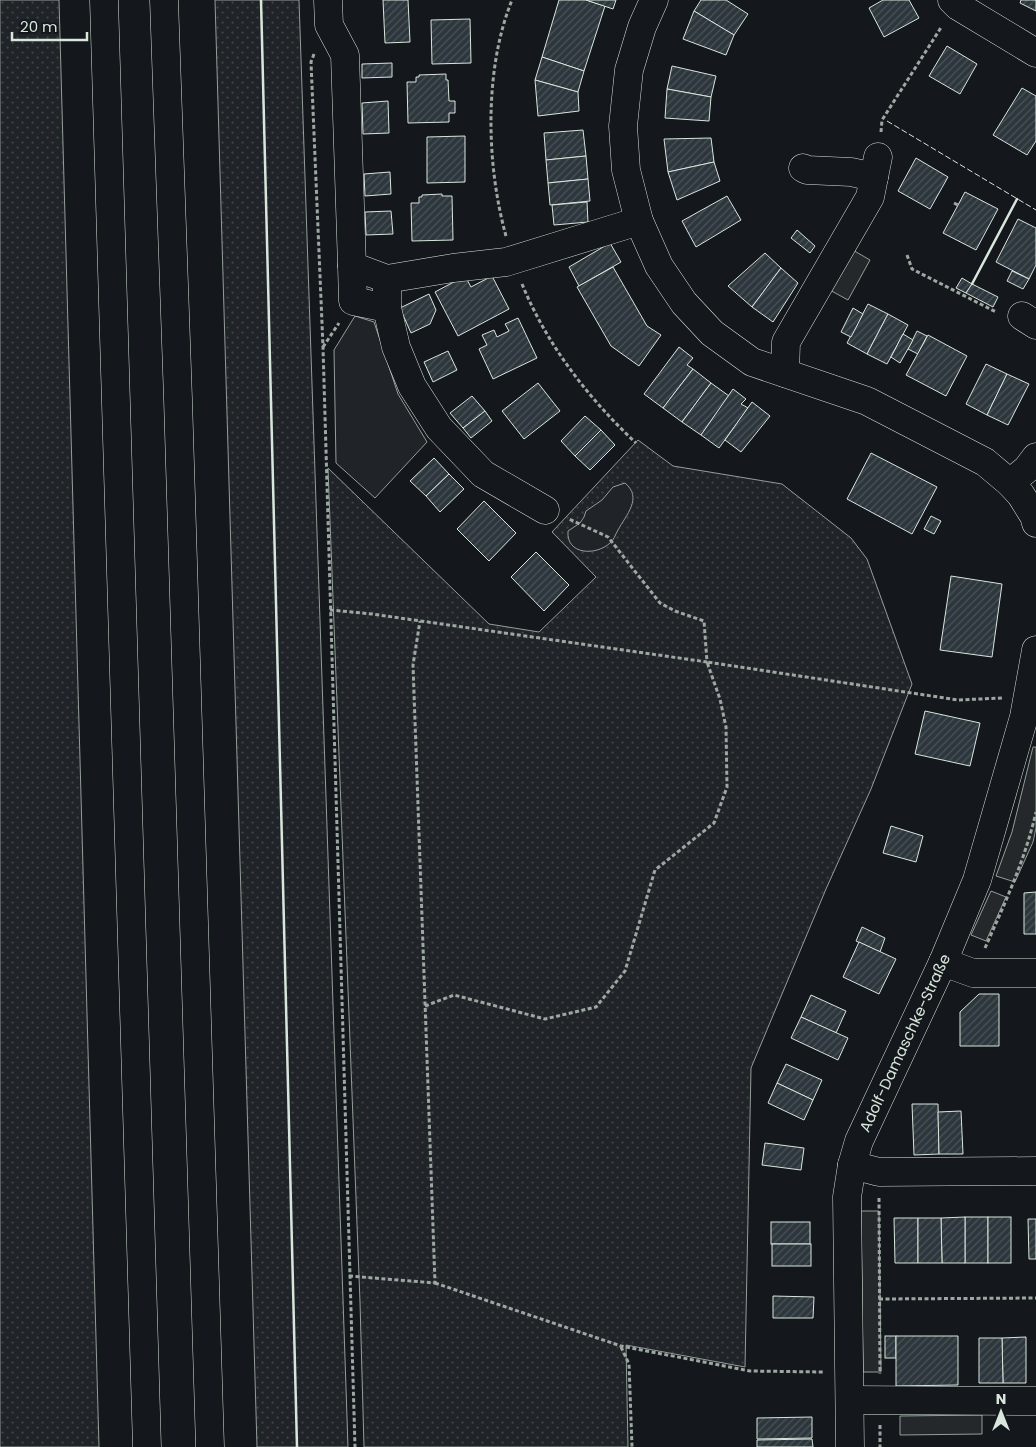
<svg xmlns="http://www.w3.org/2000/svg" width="1036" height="1447" font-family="Poppins,sans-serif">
<defs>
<pattern id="grass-dots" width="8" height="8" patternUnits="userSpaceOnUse" patternTransform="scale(1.25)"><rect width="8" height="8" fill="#202428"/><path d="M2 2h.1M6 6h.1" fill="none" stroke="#404447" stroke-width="1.8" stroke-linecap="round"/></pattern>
<pattern id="building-hatch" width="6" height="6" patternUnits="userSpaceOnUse" patternTransform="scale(1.25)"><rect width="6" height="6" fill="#2c363c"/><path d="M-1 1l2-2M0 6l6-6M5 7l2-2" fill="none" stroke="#4a5358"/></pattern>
</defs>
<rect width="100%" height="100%" fill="#14181c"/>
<g fill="url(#grass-dots)" stroke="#939e99">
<polygon points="0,0 59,0 99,1447 0,1447"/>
<polygon points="215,0 299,0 348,1447 257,1447"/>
<polygon points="638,440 673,466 782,484 851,538 867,559 912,684 871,789 826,889 751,1068 745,1367 626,1345 628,1447 364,1447 360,1302 328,468 489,624 539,632 596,577 552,532"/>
</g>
<g fill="#202428" stroke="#939e99">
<polygon points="355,316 374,322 398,394 427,442 375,498 336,463 334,350"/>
<path d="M625,483C643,498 626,515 618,530C615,535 614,540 610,543C596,556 566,555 568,531L580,523L584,517L586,511L602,500L613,487Z"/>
</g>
<g fill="#24282b" stroke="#939e99">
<polygon points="851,249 870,260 848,300 828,289"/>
<polygon points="1033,747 1036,747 1036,828 1033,842 1015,882 996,876 1012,832"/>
<polygon points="991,891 1006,897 986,941 971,935"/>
<polygon points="861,1211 879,1211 881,1372 863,1372"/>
<polygon points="982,1415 982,1434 900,1435 900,1416"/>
</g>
<g fill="url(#building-hatch)" stroke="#d8e6dc">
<polygon points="383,0 408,0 410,42 385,43"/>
<polygon points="559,0 586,0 605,6 584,71 542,57"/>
<polygon points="586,0 616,0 613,9"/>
<polygon points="701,0 726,0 748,14 734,35 694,11"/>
<polygon points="883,0 909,0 919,18 884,37 869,8"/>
<polygon points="1021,0 1036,0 1036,11 1020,3"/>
<polygon points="694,11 734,35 726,55 683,39"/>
<polygon points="470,19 471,63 432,64 431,20"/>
<polygon points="947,46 977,64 960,94 929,76"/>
<polygon points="542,57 584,71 578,92 535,80"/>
<polygon points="392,63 392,77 362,78 362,64"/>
<polygon points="672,66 716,76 711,97 667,89"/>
<polygon points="446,74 446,80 448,80 449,101 455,101 455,113 449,113 449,122 408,123 407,82 416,82 416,77 419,77 419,75"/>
<polygon points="535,80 578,92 579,111 538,116"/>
<polygon points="1022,88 1036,96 1036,141 1027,155 993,135"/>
<polygon points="667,89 711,97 709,121 665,118"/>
<polygon points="388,101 389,133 363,134 362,103"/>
<polygon points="583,130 586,156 546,160 544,133"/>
<polygon points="465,136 465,182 427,183 427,137"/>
<polygon points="711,138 714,162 668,172 664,139"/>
<polygon points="586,156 588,179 548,183 546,160"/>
<polygon points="916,158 948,177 930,209 898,191"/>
<polygon points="714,162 720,181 677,200 668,172"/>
<polygon points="390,172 391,194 365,196 364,174"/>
<polygon points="588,179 590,201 550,205 548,183"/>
<polygon points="965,192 998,209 976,250 943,233"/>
<polygon points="442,194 442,196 452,196 453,240 412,241 411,203 419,203 419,197 422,197 422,195"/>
<polygon points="727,196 741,220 696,247 682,221"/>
<polygon points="587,202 588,222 554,225 552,205"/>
<polygon points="391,211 393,234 366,235 365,212"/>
<polygon points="1018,219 1036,228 1036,265 1029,279 996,262"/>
<polygon points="797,230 815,246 810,253 791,238"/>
<polygon points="610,243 621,262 579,286 569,267"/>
<polygon points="765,253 781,268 752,307 728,286"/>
<polygon points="613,267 647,326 661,335 639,366 611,346 577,287"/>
<polygon points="781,268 798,283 773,322 752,307"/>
<polygon points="1012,271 1029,279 1023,289 1007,281"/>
<polygon points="465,276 471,287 492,276 509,309 458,336 435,292"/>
<polygon points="962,278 972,284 966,293 956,288"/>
<polygon points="972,284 998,297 993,307 966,293"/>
<polygon points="429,294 436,310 430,324 411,333 400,308"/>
<polygon points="868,304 888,314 867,354 847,343"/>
<polygon points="853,308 863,314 851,337 841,332"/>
<polygon points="888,314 908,325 887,364 867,354"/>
<polygon points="518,318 537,358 493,379 479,349 487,345 482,335 494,330 497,337 509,331 505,324"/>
<polygon points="917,331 927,336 918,354 908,349"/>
<polygon points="903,334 913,340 900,363 891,357"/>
<polygon points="928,335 967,356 946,396 906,375"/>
<polygon points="679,347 693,358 687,365 693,369 663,408 644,394"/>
<polygon points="448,351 457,370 433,382 424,362"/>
<polygon points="986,364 1007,374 987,415 966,404"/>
<polygon points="693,369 711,383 682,422 663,408"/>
<polygon points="1007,374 1029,384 1008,425 987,415"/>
<polygon points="538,383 560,411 524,439 502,411"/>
<polygon points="711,383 729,396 701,435 682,422"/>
<polygon points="733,389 746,399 741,404 748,408 719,448 701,435"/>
<polygon points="472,396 485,411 463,428 450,413"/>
<polygon points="752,402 770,416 741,452 725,440"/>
<polygon points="485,411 492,421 471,438 463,428"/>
<polygon points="585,416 601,430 575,456 561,441"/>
<polygon points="601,430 615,445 590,470 575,456"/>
<polygon points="871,453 937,487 912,534 847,499"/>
<polygon points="434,458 449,474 426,496 410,481"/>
<polygon points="449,474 464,489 440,512 426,496"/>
<polygon points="484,501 516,533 489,561 457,529"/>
<polygon points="931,516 941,521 934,534 924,529"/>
<polygon points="536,552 569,585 544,611 511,577"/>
<polygon points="951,576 1002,584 992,657 940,650"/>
<polygon points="925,711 980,723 970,766 915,754"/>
<polygon points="891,826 923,836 916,862 883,853"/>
<polygon points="1036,892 1036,934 1024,934 1024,893"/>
<polygon points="862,927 885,938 880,952 856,941"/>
<polygon points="859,942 896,959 879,994 843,977"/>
<polygon points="979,994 999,994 999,1046 960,1046 960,1012"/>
<polygon points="811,995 846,1011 836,1033 801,1017"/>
<polygon points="801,1017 848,1038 838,1060 791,1038"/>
<polygon points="786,1064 822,1080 813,1100 777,1083"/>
<polygon points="777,1083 813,1100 804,1120 768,1103"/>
<polygon points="912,1104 938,1104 939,1154 914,1155"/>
<polygon points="961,1111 963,1154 939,1154 938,1112"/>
<polygon points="765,1143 804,1148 801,1170 762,1165"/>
<rect x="965" y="1217" width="23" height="46"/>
<polygon points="965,1217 965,1263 942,1263 941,1218"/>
<rect x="988" y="1217" width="23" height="46"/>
<polygon points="894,1218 918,1218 918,1263 895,1263"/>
<polygon points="918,1218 941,1218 942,1263 918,1263"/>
<polygon points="1028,1219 1036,1219 1036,1259 1029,1259"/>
<rect x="771" y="1222" width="39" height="22"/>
<rect x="772" y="1244" width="39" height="22"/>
<polygon points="773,1296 814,1297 813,1318 773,1318"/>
<rect x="885" y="1336" width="11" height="22"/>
<polygon points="896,1336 958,1336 958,1385 896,1386"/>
<polygon points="1026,1337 1026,1383 1003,1383 1002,1338"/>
<polygon points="979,1338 1002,1338 1003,1383 979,1383"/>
<polygon points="812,1417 812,1438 757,1439 757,1418"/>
<polygon points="812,1439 813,1447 757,1447 757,1440"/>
</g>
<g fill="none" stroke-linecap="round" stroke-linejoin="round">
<g stroke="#d8e6dc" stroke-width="29">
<g id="minor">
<polyline points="328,0 329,25 345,55 352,266 387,279 453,268 506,262 639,221"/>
<polyline points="654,0 642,27 629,70 623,126 626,170 639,221 659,266 684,303 712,333 752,362 867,401 985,462 1010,483 1021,495 1034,516 1036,523"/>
<polyline points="952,0 958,6 1036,53"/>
<polyline points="803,168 807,170 851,172 874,177"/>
<polyline points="352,266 353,301 387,308"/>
<polyline points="387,279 387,308 396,347 412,386 439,428 483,474 545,510"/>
<polyline points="1022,316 1036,325"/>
<polyline points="785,373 786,342 870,197 878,157"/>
<polyline points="1010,483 1027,469 1036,457"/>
<polyline points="943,962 973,973 1036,973"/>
<polyline points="852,1165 879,1172 1036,1171"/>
<polyline points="850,1400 1036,1401"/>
<polyline points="850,1447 847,1197 852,1165 859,1141 943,962 977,880 1024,717 1036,650"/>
</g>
</g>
<g stroke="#d8e6dc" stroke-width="29">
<g id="highway">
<polyline points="104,0 147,1447"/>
<polyline points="164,0 178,399 210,1447"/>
</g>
</g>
<g stroke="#9da8a2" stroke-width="3" stroke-dasharray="4 2.5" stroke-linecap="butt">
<polyline points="314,54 311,62 323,347 355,1447"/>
<polyline points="881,132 882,120 942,26"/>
<polyline points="954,203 958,205"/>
<path d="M506,236C486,164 484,69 512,0"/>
<polyline points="907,255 912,269 996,312"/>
<path d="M522,284C547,345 588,398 636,443"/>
<polyline points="323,347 339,323"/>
<polyline points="330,610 372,614 707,662 704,621 675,611 660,603 608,537 569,519"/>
<path d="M985,948C1005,903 1025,860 1036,812"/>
<polyline points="425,1006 454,995 545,1019 596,1007 625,971 655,870 714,823 727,787 726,727 720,699 707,662 958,700 1002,698"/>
<polyline points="879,1198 880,1374"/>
<polyline points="349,1276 435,1283 413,665 420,621"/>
<polyline points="435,1283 621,1346 750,1371 824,1372"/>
<polyline points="879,1299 1036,1298"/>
<polyline points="621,1347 629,1364 632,1447"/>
<polyline points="880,1425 880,1447"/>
</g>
<use href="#minor" stroke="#14181c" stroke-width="28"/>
<use href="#highway" stroke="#14181c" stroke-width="28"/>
<polyline stroke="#d8e6dc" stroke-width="1" stroke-dasharray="6 2.5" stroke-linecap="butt" points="887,121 1036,210"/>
<g stroke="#d8e6dc" stroke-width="2.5">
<polyline points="261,0 297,1447"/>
<polyline points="972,284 1017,199"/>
</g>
</g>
<g text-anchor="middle" stroke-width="4" stroke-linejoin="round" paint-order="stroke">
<g font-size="15" fill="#d8e6dc" stroke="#14181c">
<text transform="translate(905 1043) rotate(-65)" y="5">Adolf-Damaschke-Straße</text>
</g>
</g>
<g transform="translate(1001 1412)" stroke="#14181c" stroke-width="4" paint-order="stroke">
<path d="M0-4L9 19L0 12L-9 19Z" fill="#d8e6dc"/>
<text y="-8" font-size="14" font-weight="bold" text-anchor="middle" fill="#d8e6dc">N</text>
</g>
<path d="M12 32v8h75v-8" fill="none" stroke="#d8e6dc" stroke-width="2.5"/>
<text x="20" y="32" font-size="15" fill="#d8e6dc" stroke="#14181c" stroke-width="4" paint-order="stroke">20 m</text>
</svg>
